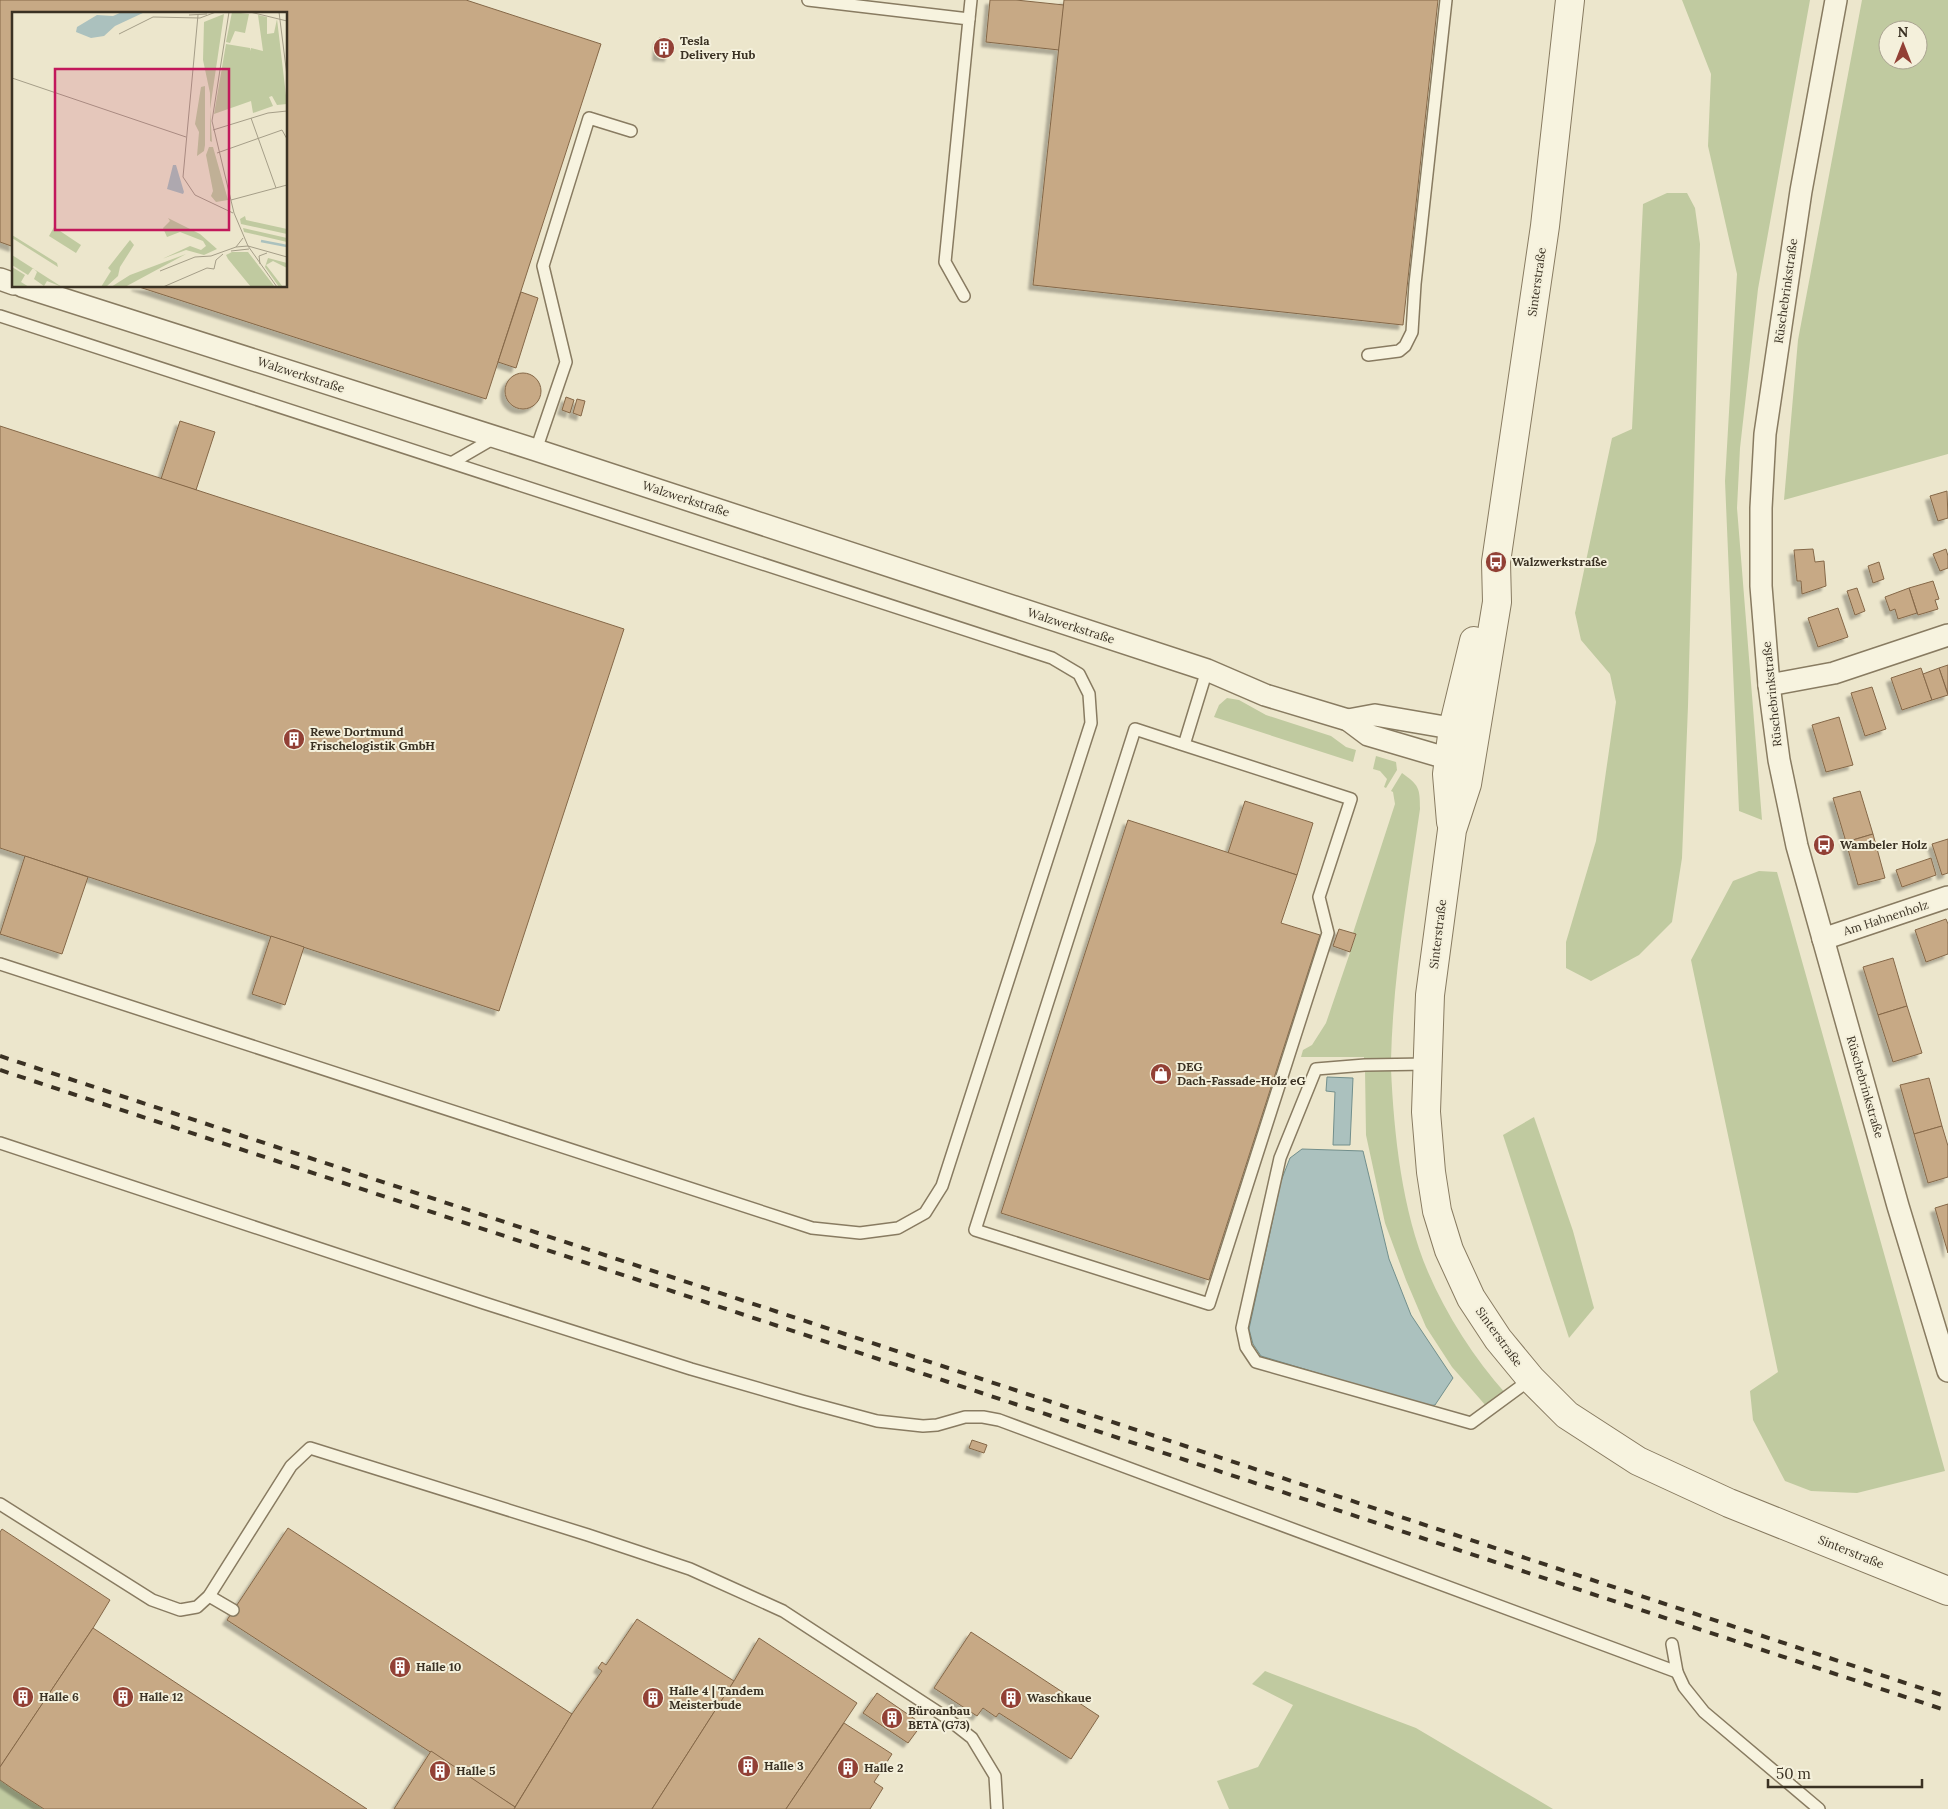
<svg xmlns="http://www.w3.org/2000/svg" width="1948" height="1809" font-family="Lora,serif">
<defs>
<filter id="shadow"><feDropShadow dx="-4.5" dy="4.5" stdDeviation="1" flood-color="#0004"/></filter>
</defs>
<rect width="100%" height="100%" fill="#ece6cc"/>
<g fill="#c0caa0" fill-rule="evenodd">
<polygon points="1682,0 1810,0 1758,289 1740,448 1737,508 1762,820 1739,811 1725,481 1737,274 1708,146 1711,74"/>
<path d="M1862,0H1948V454L1784,500L1798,340ZM1888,30H1918V60H1888Z"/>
<polygon points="1667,193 1687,193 1695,208 1700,244 1688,706 1682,858 1672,922 1639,955 1591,981 1566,968 1566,942 1596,841 1616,702 1610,674 1581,640 1575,613 1612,438 1632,429 1643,204"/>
<polygon points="1227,698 1239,700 1266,715 1331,736 1346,747 1356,750 1353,762 1214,717 1219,705"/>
<polygon points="1376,756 1396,762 1397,770 1386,788 1384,787 1387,779 1380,771 1373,769"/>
<path d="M1402,773C1419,785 1420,788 1420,809C1408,892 1393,975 1391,1060H1364V1057H1301L1303,1050L1312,1045L1326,1023L1356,935L1353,933L1395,804L1393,792L1391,791Z"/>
<polygon points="1759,871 1777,872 1945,1471 1857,1493 1811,1491 1785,1481 1753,1420 1750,1391 1778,1372 1691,960 1733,881"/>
<path d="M1391,1069C1394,1135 1402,1210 1428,1272C1447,1316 1474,1358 1506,1394L1487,1407L1452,1367L1426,1327L1406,1280L1385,1223L1366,1135L1365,1070Z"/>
<polygon points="1534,1117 1573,1231 1594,1308 1569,1338 1503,1135"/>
<polygon points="1265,1671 1416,1728 1553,1809 1229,1809 1217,1781 1258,1767 1293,1705 1252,1684"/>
<polygon points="0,1780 44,1809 0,1809"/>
</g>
<g fill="#abc1be" stroke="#728f8c">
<polygon points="1327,1077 1353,1078 1350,1145 1333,1145 1335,1092 1326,1091"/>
<polygon points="1302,1149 1363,1151 1389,1259 1411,1315 1453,1378 1435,1405 1427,1406 1261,1356 1253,1344 1249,1329 1281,1181 1290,1158"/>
</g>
<g fill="#c7a985" stroke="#856848" filter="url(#shadow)">
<polygon points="0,0 466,0 601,44 486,399 136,286 286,286 286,14 14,14 14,247 0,242"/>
<polygon points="990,0 1016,0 1064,5 1059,50 986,42"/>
<polygon points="1064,0 1438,0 1403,325 1033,285"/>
<polygon points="659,38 671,40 669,57 657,56"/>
<polygon points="521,292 538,298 516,368 498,362"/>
<circle cx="523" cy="391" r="18"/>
<polygon points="566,397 574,400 570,413 562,410"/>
<polygon points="577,399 585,401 581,416 573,413"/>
<polygon points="180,421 215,432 196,490 161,479"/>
<polygon points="0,426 624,629 499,1011 0,848"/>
<polygon points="1947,491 1948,518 1938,521 1930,496"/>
<polygon points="1813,549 1815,562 1824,561 1826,586 1802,594 1801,581 1797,581 1794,550"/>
<polygon points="1946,549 1948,556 1948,568 1940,571 1933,554"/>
<polygon points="1879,562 1884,579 1873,583 1868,566"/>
<polygon points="1933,581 1939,599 1935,600 1938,609 1918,615 1909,588"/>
<polygon points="1857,588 1865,611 1855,615 1847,591"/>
<polygon points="1909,588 1917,613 1898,619 1895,609 1890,611 1885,597"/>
<polygon points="1838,608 1848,637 1818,647 1808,618"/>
<polygon points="1948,665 1948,694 1939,668"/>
<polygon points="1921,668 1932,700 1902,710 1891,678"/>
<polygon points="1939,668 1948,695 1932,700 1923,674"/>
<polygon points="1872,687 1886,729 1865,736 1851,693"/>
<polygon points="1839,717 1853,765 1826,772 1812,725"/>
<polygon points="1860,791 1873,834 1846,842 1833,798"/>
<polygon points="1245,801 1313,823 1297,875 1228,853"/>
<polygon points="1128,820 1297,875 1281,923 1320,935 1209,1280 1001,1213"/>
<polygon points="1873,834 1885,878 1858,885 1846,842"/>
<polygon points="1948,839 1948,873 1942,875 1932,844"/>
<polygon points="25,856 88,877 62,954 0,934"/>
<polygon points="1931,858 1936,875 1902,887 1896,870"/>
<polygon points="1946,919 1948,924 1948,954 1926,962 1915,930"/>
<polygon points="1339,929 1356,934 1350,952 1333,946"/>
<polygon points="271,936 304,947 285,1005 252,994"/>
<polygon points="1893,958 1907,1006 1878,1015 1863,967"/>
<polygon points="1907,1006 1922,1053 1893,1062 1878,1015"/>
<polygon points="1929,1078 1942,1126 1914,1134 1900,1085"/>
<polygon points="1942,1126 1948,1146 1948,1177 1928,1183 1914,1134"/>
<polygon points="1948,1204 1948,1253 1935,1208"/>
<polygon points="972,1440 987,1445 984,1453 969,1448"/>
<polygon points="288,1528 572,1714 515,1807 227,1620"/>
<polygon points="2,1529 110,1600 93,1628 0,1767 0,1532"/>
<polygon points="637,1619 734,1681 652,1809 514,1809 572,1714 602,1671 598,1668 602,1662 606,1665"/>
<polygon points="93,1628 367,1809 44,1809 13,1789 0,1780 0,1767"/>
<polygon points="971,1632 1099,1716 1071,1759 999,1713 996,1717 983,1708 977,1716 934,1688"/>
<polygon points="759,1638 857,1703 786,1809 652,1809 734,1681"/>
<polygon points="877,1693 922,1724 908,1743 863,1713"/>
<polygon points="844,1723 892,1754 874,1782 883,1788 870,1809 786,1809"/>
<polygon points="431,1751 515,1807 514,1809 394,1809"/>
</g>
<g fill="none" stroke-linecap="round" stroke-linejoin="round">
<g stroke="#887b61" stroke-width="14">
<g id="service">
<polyline points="808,0 969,19 945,262 964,296"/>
<polyline points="969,19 971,0"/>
<polyline points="0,316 1052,658 1079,674 1089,694 1091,723 942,1186 925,1213 898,1228 860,1233 812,1228 0,964"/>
<polyline points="1368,355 1399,351 1405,346 1412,332 1415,284 1446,0"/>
<polyline points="536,450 566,362 543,266 589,118 631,131"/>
<polyline points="453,462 496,437"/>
<polyline points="1184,745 1351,799 1319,897 1328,933 1209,1304 975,1230 1135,729 1184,745 1207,670"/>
<polyline points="1427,1064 1365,1065 1316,1069 1280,1158 1242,1328 1246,1347 1256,1362 1471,1423 1531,1379"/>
<polyline points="0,1143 484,1303 691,1369 802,1401 877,1421 923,1426 937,1425 965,1417 983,1417 999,1420 1677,1672"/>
<polyline points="0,1504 152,1600 180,1610 197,1607 209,1596 291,1466 310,1448 588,1535 690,1569 783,1611 944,1716 972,1738 995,1776 997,1809"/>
<polyline points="209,1596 233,1610"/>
<polyline points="1672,1644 1677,1672 1684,1687 1704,1712 1819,1809"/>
</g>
</g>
<g stroke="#887b61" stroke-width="24">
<g id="minor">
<polyline points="1836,0 1801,191 1765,434 1761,508 1761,586 1769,685 1779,760 1797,846 1898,1206 1948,1371"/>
<polyline points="0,279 14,284"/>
<polyline points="22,286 536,450 1207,670 1265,695 1348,720 1368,735 1463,763"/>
<polyline points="1769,685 1834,673 1948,635"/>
<polyline points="1348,720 1375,715 1468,731"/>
<polyline points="1823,939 1948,897"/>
</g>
</g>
<g stroke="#887b61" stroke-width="30">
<g id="tertiary">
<polyline points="1570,0 1545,226 1496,562 1497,602 1467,784 1452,830 1430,995 1426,1112 1431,1172 1437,1211 1449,1250 1471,1298 1498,1339 1531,1379 1567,1415 1638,1461 1729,1503 1948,1591"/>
<polyline points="1451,822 1447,774 1453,728 1474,641"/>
</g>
</g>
<use href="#service" stroke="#f7f3df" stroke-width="11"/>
<use href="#minor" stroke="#f7f3df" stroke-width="21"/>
<use href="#tertiary" stroke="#f7f3df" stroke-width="28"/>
<g stroke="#3a3123" stroke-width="4" stroke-dasharray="9 9" stroke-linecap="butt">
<polyline points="0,1056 1948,1697"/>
<polyline points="0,1070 1948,1711"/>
</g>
</g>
<defs>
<g id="building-disc" transform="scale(1.125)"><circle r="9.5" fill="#924035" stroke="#f4f0db"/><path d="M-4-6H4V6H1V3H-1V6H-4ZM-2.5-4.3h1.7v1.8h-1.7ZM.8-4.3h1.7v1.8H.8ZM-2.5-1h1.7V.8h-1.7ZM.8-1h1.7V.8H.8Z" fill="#fff"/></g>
<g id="bus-disc" transform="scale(1.125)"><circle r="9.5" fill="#924035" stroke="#f4f0db"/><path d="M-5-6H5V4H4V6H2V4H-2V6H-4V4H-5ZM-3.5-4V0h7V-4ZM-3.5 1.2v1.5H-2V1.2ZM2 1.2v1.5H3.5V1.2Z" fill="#fff"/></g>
<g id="shop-disc" transform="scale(1.125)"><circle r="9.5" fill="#924035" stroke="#f4f0db"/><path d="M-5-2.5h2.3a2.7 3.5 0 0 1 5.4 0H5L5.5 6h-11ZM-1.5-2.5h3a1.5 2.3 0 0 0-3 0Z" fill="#fff"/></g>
</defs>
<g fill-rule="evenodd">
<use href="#building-disc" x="664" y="48"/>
<use href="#bus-disc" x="1496" y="562"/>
<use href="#building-disc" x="294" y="739"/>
<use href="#bus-disc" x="1824" y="845"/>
<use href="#shop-disc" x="1161" y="1074"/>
<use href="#building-disc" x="400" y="1667"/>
<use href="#building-disc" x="23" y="1697"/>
<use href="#building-disc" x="123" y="1697"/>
<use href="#building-disc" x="653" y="1698"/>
<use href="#building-disc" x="1011" y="1698"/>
<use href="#building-disc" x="892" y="1718"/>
<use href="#building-disc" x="748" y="1766"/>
<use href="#building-disc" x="848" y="1768"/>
<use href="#building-disc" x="440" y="1771"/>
</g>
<g text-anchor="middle" stroke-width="4" stroke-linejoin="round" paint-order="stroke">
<g font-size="12" font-weight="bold" fill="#3a3123" stroke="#f4f0db" text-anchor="start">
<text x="680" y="45">Tesla<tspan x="680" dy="14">Delivery Hub</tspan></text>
<text x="1512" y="566">Walzwerkstraße</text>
<text x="310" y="736">Rewe Dortmund<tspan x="310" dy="14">Frischelogistik GmbH</tspan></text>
<text x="1840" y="849">Wambeler Holz</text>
<text x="1177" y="1071">DEG<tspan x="1177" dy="14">Dach-Fassade-Holz eG</tspan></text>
<text x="416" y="1671">Halle 10</text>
<text x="669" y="1695">Halle 4 | Tandem<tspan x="669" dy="14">Meisterbude</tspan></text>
<text x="39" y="1701">Halle 6</text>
<text x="139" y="1701">Halle 12</text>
<text x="1027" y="1702">Waschkaue</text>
<text x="908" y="1715">Büroanbau<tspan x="908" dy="14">BETA (G73)</tspan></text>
<text x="764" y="1770">Halle 3</text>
<text x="864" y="1772">Halle 2</text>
<text x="456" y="1775">Halle 5</text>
</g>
<g font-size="12" fill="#3a3123" stroke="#f4f0db">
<text transform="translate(1537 282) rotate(-82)" y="4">Sinterstraße</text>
<text transform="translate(1786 291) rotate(-82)" y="4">Rüschebrinkstraße</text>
<text transform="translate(301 375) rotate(18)" y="4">Walzwerkstraße</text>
<text transform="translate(686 499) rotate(18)" y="4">Walzwerkstraße</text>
<text transform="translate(1071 626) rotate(18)" y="4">Walzwerkstraße</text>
<text transform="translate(1772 694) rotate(-96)" y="4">Rüschebrinkstraße</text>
<text transform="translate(1886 918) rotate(-18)" y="4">Am Hahnenholz</text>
<text transform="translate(1438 934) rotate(-83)" y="4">Sinterstraße</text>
<text transform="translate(1865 1087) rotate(74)" y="4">Rüschebrinkstraße</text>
<text transform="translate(1499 1337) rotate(54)" y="4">Sinterstraße</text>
<text transform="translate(1851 1552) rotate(22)" y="4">Sinterstraße</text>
</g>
</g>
<g transform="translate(12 12)">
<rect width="275" height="275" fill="#ece6cc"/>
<path d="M220,0L237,2L233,21L223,19L218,31L214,30ZM212,2L198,97L200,130L198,129V81L191,48L192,10ZM246,3L255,5V22L262,21L265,7L275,92L265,93L260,84L257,85L261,94L241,101L239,89L202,102L214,32L238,36V39L239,36L251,39ZM193,74V133L192,139L185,144L187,120L183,112L189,75ZM197,135H201L216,188L204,190L199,184L201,179L194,143ZM233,204L234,208L275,217V222L229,212L228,207ZM156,206L188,222L205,237L192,243L174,238L150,247L178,234L189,238L194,234L191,229L168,220L155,225L151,216L158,209ZM42,215L69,233L64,241L37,224ZM231,216L275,226V230L232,220ZM0,223L45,251L46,255L0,226ZM118,228L122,233L108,255L106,264L94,275H89L99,259L96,256ZM220,240H236L263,275H239L216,247L214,243ZM174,242L113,275H99L118,263ZM0,243L50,275L35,269L32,274L22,267L25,260L21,256L16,263L0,253ZM256,246L275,251V256L261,249L254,253L271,275H267L253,255ZM0,255L13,263L9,270L17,275H0Z" fill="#c0caa0"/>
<path d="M110,0H133L103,14L92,24L79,26L64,20L65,15L85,3L101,4ZM161,153H164L172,180L171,182L155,177Z" fill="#abc1be"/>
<path fill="none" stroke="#abc1be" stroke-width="2.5" d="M249,229L275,234"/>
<path fill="none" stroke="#a59e88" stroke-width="1" d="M217,0L200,109L222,201L236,234L224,235M238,0L275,9M267,0L275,64M177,3L195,2M186,3L171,165L183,183L221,201M107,22L141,5L188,6L204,0M0,66L174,125M239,106L264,176M201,118L256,101L275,99M205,141L270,118L275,127M219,188L275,173M236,234L265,275M236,234L275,245M219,239L237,237M248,252L247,244L255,241M195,256L202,257L204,248L211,242M148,259L183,245L199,244L224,235L231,226M151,275L195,256"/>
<path fill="#c2185b" fill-opacity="0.15" stroke="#c2185b" stroke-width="2.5" d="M43,57H217V218H43Z"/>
<rect width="275" height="275" fill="none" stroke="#3a3123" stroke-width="2.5"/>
</g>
<g transform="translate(1903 45)"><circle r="24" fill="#f4f0db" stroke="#aaa491"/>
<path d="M0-4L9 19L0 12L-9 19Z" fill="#924035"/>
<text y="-8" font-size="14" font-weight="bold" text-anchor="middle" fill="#3a3123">N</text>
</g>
<path d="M1768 1779v8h154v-8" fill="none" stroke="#3a3123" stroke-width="2.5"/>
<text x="1776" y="1779" font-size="15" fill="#3a3123" stroke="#f4f0db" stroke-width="4" paint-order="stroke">50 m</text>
</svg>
